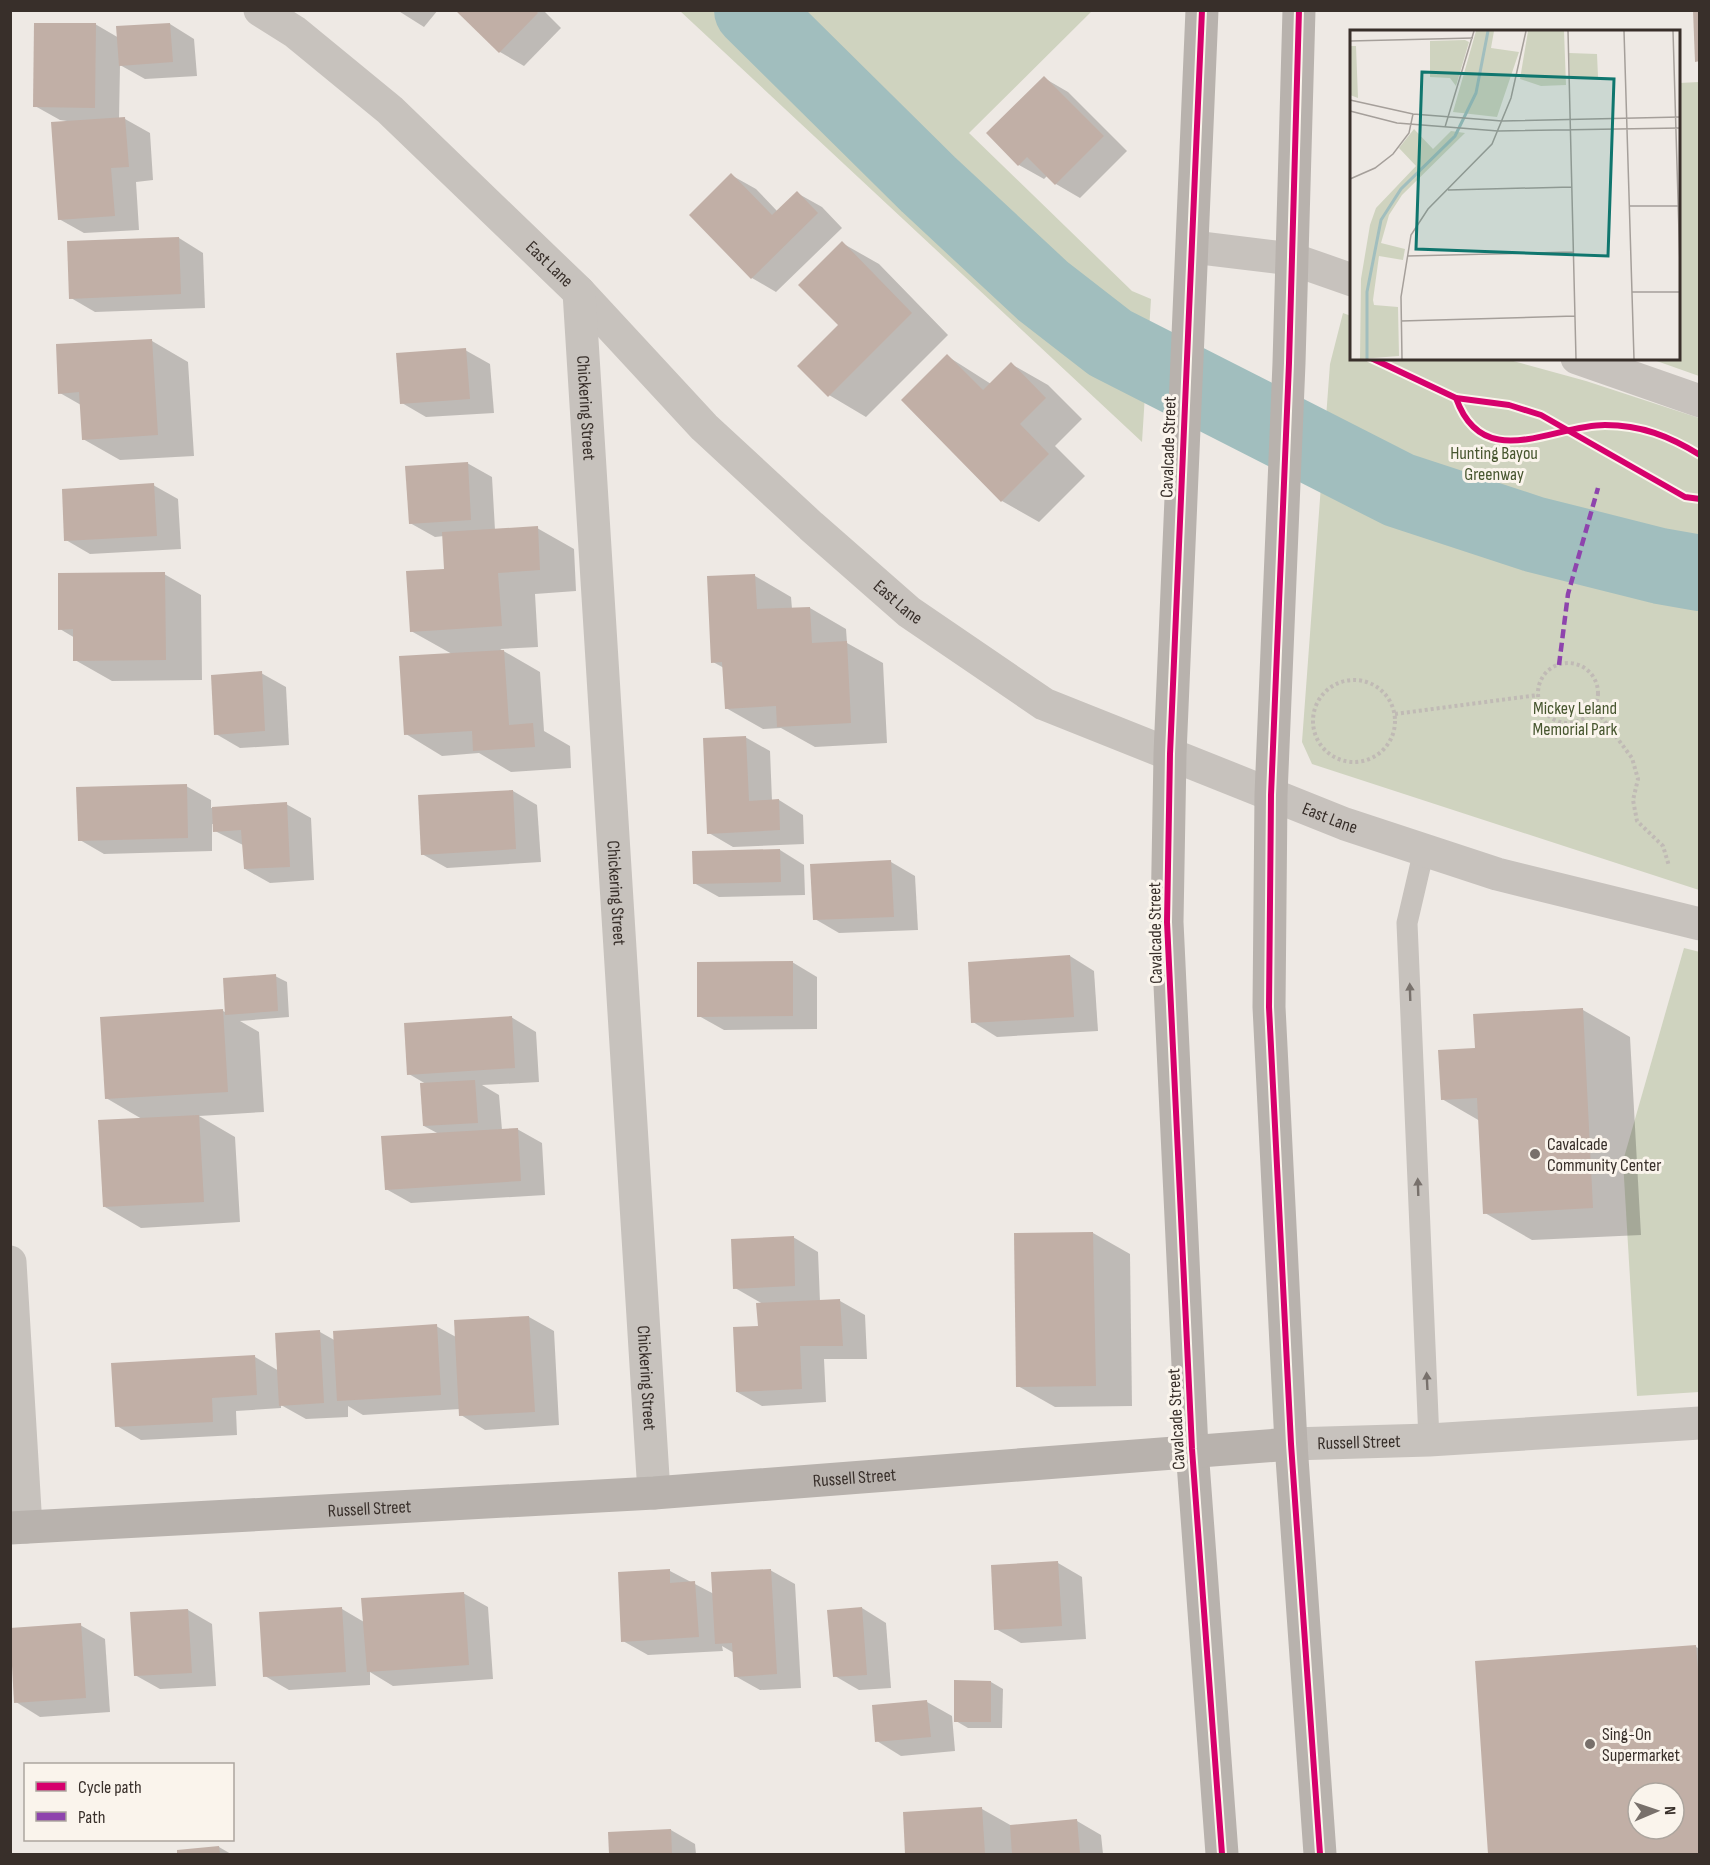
<svg xmlns="http://www.w3.org/2000/svg" width="1710" height="1865" font-family="'Sofia Sans Condensed',sans-serif">
<rect width="100%" height="100%" fill="#eee9e4"/>
<g fill="#cfd3bf">
<polygon points="680,11 1092,11 969,133 1132,291 1151,299 1142,442"/>
<polygon points="1699,82 1700,82 1699,376 1651,359 1678,358 1679,83"/>
<polygon points="1343,313 1351,316 1352,358 1506,359 1586,381 1699,418 1699,890 1312,764 1302,742 1330,364"/>
<polygon points="1684,948 1700,952 1699,1392 1637,1396 1623,1161"/>
</g>
<g fill="#0003" fill-rule="evenodd">
<polygon points="397,10 438,10 424,27"/>
<polygon points="457,10 543,10 561,28 524,66 500,52"/>
<polygon points="95,24 119,38 170,24 194,39 197,76 145,79 120,65 119,119 125,119 150,133 153,180 136,182 139,230 84,233 59,219 67,121 60,120 35,106"/>
<polygon points="1044,78 1068,92 1127,151 1080,198 1056,184 1047,176 1044,179 1019,165 988,133"/>
<polygon points="731,175 756,189 778,212 797,193 822,207 842,228 776,292 752,278"/>
<polygon points="179,238 203,253 205,308 95,312 71,298"/>
<polygon points="842,243 879,264 948,335 866,417 829,395 840,325"/>
<polygon points="152,341 188,362 194,456 120,460 83,439 81,405 60,393"/>
<polygon points="465,350 490,364 494,413 426,417 402,403"/>
<polygon points="947,356 991,384 1011,364 1048,385 1082,419 1055,446 1085,476 1039,522 1002,501"/>
<polygon points="467,463 492,477 495,530 537,528 574,549 576,591 535,594 538,647 500,649 540,672 544,731 570,746 571,768 511,772 479,753 442,756 406,734 452,654 411,631 446,571 444,536 435,537 410,523"/>
<polygon points="153,485 178,499 181,549 90,554 66,540"/>
<polygon points="164,574 201,595 202,680 112,681 75,660 75,638 60,629"/>
<polygon points="755,576 791,597 792,609 810,608 846,629 847,643 883,663 887,743 815,747 781,728 763,729 726,708 724,668 713,662"/>
<polygon points="261,673 286,687 289,745 240,748 216,734"/>
<polygon points="745,737 770,751 772,801 779,800 803,815 804,844 733,847 709,833"/>
<polygon points="186,786 211,800 211,808 286,804 311,818 314,880 270,883 245,869 243,845 215,831 214,824 212,824 212,851 104,854 80,840"/>
<polygon points="513,791 537,805 541,862 447,868 422,854"/>
<polygon points="780,850 804,865 805,895 719,897 694,883"/>
<polygon points="891,862 915,876 918,930 839,933 815,919"/>
<polygon points="1070,956 1094,971 1098,1031 997,1037 973,1022"/>
<polygon points="792,962 817,977 817,1029 724,1030 699,1016"/>
<polygon points="275,976 287,982 289,1017 240,1021 259,1032 264,1112 199,1116 235,1137 240,1222 141,1228 105,1207 142,1119 106,1098 223,1011 227,1013"/>
<polygon points="1583,1010 1630,1037 1641,1235 1532,1240 1485,1213 1480,1121 1442,1099 1477,1050"/>
<polygon points="511,1017 536,1032 539,1082 482,1085 499,1095 502,1130 517,1129 542,1143 545,1195 411,1203 386,1189 439,1134 424,1126 426,1084 409,1074"/>
<polygon points="1093,1233 1130,1254 1132,1406 1055,1407 1018,1386"/>
<polygon points="793,1237 818,1252 820,1302 840,1301 865,1315 867,1359 824,1359 826,1402 762,1406 737,1392 759,1327 763,1304 735,1288"/>
<polygon points="529,1317 554,1331 559,1425 485,1430 461,1415 460,1409 363,1415 348,1406 348,1417 306,1419 281,1405 281,1408 236,1411 237,1435 141,1440 117,1426 255,1357 279,1371 320,1332 336,1341 436,1326 456,1337"/>
<polygon points="1058,1563 1082,1577 1086,1639 1021,1643 996,1629"/>
<polygon points="770,1570 795,1584 801,1688 760,1690 735,1676 734,1653 722,1646 723,1651 648,1655 623,1641 670,1571 714,1594"/>
<polygon points="463,1593 488,1607 493,1679 393,1686 370,1672 370,1685 289,1690 265,1676 342,1609 364,1622"/>
<polygon points="862,1608 886,1623 891,1688 859,1690 835,1676"/>
<polygon points="188,1610 212,1624 216,1686 160,1689 135,1675"/>
<polygon points="80,1625 105,1639 110,1712 40,1717 16,1702"/>
<path d="M1696,1647L1700,1649V1854H1489L1476,1662ZM1638,1793H1674V1829H1638Z"/>
<polygon points="991,1682 1003,1689 1002,1728 968,1728 956,1721"/>
<polygon points="927,1702 952,1716 955,1751 901,1756 877,1741"/>
<polygon points="982,1809 1012,1826 1077,1821 1101,1835 1103,1854 907,1854 905,1813"/>
<polygon points="671,1830 695,1844 696,1854 610,1854 609,1833"/>
<polygon points="219,1847 231,1854 179,1854 178,1852"/>
</g>
<g fill="none" stroke-linecap="round" stroke-linejoin="round">
<polyline stroke="#a1bebe" stroke-width="76" points="752,10 928,184 1043,291 1110,343 1399,490 1533,534 1660,566 1700,573"/>
</g>
<g fill="#c1afa6" fill-rule="evenodd">
<polygon points="455,10 535,10 538,13 499,53"/>
<polygon points="1693,10 1700,10 1700,61 1695,62"/>
<polygon points="34,23 96,23 95,108 33,107"/>
<polygon points="170,23 173,62 119,66 116,26"/>
<polygon points="1044,76 1104,136 1055,185 1027,157 1018,166 986,133"/>
<polygon points="125,117 129,167 111,168 115,216 58,220 51,122"/>
<polygon points="731,173 772,215 797,191 818,213 751,279 689,215"/>
<polygon points="179,237 181,294 69,299 67,241"/>
<polygon points="842,241 912,313 828,397 797,366 838,325 798,285"/>
<polygon points="152,339 158,435 82,440 79,392 58,394 56,344"/>
<polygon points="466,348 470,399 400,404 396,353"/>
<polygon points="947,354 983,390 1011,362 1046,398 1020,424 1049,454 1001,502 901,400"/>
<polygon points="468,462 471,520 409,524 405,466"/>
<polygon points="154,483 157,536 64,541 62,489"/>
<polygon points="538,526 540,570 498,573 502,626 410,632 406,571 444,569 442,532"/>
<polygon points="165,572 166,660 73,661 73,629 58,630 58,573"/>
<polygon points="755,574 757,609 810,607 812,643 847,641 851,723 777,727 776,706 725,709 722,662 711,663 707,576"/>
<polygon points="504,650 509,725 533,723 535,747 473,751 472,731 404,735 399,656"/>
<polygon points="262,671 265,731 214,735 211,675"/>
<polygon points="746,736 749,801 779,799 780,830 707,834 703,738"/>
<polygon points="187,784 188,838 78,841 76,787"/>
<polygon points="513,790 516,849 421,855 418,795"/>
<polygon points="287,802 290,867 244,869 241,830 213,832 212,807"/>
<polygon points="780,849 781,882 693,884 692,851"/>
<polygon points="891,860 894,917 813,920 810,864"/>
<polygon points="1070,955 1074,1017 971,1023 968,962"/>
<polygon points="793,961 793,1016 697,1017 697,962"/>
<polygon points="276,974 278,1011 225,1015 223,978"/>
<polygon points="1583,1008 1593,1208 1483,1214 1477,1098 1441,1100 1438,1050 1475,1048 1473,1014"/>
<polygon points="223,1009 228,1092 105,1099 100,1017"/>
<polygon points="512,1016 515,1068 407,1075 404,1023"/>
<polygon points="475,1080 478,1123 423,1126 420,1083"/>
<polygon points="199,1115 204,1202 103,1207 98,1120"/>
<polygon points="518,1128 521,1181 385,1190 381,1136"/>
<polygon points="1093,1232 1096,1386 1016,1387 1014,1233"/>
<polygon points="794,1236 795,1286 733,1289 731,1239"/>
<polygon points="840,1299 843,1346 800,1346 802,1389 736,1392 733,1327 758,1326 756,1303"/>
<polygon points="529,1316 535,1412 459,1416 454,1320"/>
<polygon points="437,1324 441,1395 337,1401 333,1331"/>
<polygon points="320,1330 324,1403 279,1406 275,1333"/>
<polygon points="255,1355 257,1395 212,1398 213,1422 115,1427 111,1363"/>
<polygon points="1058,1561 1062,1626 994,1630 991,1565"/>
<polygon points="670,1569 670,1583 695,1581 699,1637 621,1642 618,1572"/>
<polygon points="771,1569 777,1674 734,1677 732,1643 715,1644 711,1572"/>
<polygon points="464,1592 469,1665 367,1672 361,1598"/>
<polygon points="342,1607 346,1672 263,1677 259,1612"/>
<polygon points="862,1607 867,1675 833,1677 827,1610"/>
<polygon points="188,1609 192,1673 134,1676 130,1612"/>
<polygon points="81,1623 86,1698 14,1703 10,1628"/>
<path d="M1696,1645L1700,1694V1854H1488L1475,1661ZM1638,1793H1674V1829H1638Z"/>
<polygon points="954,1680 991,1681 991,1722 954,1722"/>
<polygon points="927,1700 931,1737 875,1742 872,1705"/>
<polygon points="982,1807 985,1854 905,1854 903,1812"/>
<polygon points="1077,1819 1080,1854 1012,1854 1010,1825"/>
<polygon points="671,1829 672,1854 609,1854 608,1832"/>
<polygon points="219,1846 220,1854 177,1854 177,1850"/>
</g>
<g fill="none" stroke-linecap="round" stroke-linejoin="round">
<g stroke="#c0bab5" stroke-width="4" stroke-dasharray="3 3" stroke-linecap="butt">
<circle cx="1568" cy="693" r="30"/>
<circle cx="1354" cy="721" r="41"/>
<polyline points="1594,707 1632,758 1638,779 1633,800 1637,821 1663,846 1669,866"/>
<polyline points="1395,714 1538,695"/>
</g>
<polyline stroke="#c7c2bd" stroke-width="21" points="1424,850 1407,923 1429,1440"/>
<g stroke="#c7c2bd" stroke-width="33">
<path id="s1" d="M260,10L295,32L390,110L579,292L704,427L811,526L909,612L1044,704L1345,824L1424,850L1497,874L1700,924"/>
<polyline points="1193,247 1292,259 1352,280"/>
<path id="s2" d="M579,292L654,1493"/>
<polyline points="1577,358 1700,401"/>
<polyline points="10,1262 26,1527"/>
<path id="s3" d="M1291,1444L1429,1440L1700,1423"/>
</g>
<g stroke="#b8b2ad" stroke-width="33">
<polyline points="1202,10 1170,754 1167,922 1192,1449 1222,1854"/>
<polyline points="1299,10 1289,363 1271,795 1269,1007 1291,1444 1320,1854"/>
<path id="s4" d="M10,1528L654,1493L1291,1444"/>
</g>
<polyline stroke="#8e44ad" stroke-width="4.5" stroke-dasharray="9 4.5" stroke-linecap="butt" points="1559,665 1568,594 1598,488"/>
<g stroke="#faf4ec" stroke-width="10">
<g id="cycleway">
<polyline points="1202,10 1170,754 1167,922 1192,1449 1222,1854"/>
<polyline points="1299,10 1289,363 1271,795 1269,1007 1291,1444 1320,1854"/>
<polyline points="1371,358 1456,398 1509,405 1541,415 1685,497 1700,499"/>
<path d="M1456,398C1483,474 1552,425 1605,425C1641,425 1669,436 1700,455"/>
</g>
</g>
<use href="#cycleway" stroke="#d6006c" stroke-width="6"/>
</g>
<defs><path id="oneway-solid" d="M-6-.8H1V-3.2L6.5 0L1 3.2V.8H-6Z" transform="scale(1.5)"/></defs>
<g fill="#78716c">
<use href="#oneway-solid" transform="translate(1410 992) rotate(-92)"/>
<use href="#oneway-solid" transform="translate(1418 1187) rotate(-92)"/>
<use href="#oneway-solid" transform="translate(1427 1381) rotate(-93)"/>
</g>
<g fill="#78706b" stroke="#faf4ec" stroke-width="2">
<circle cx="1535" cy="1154" r="6"/>
<circle cx="1590" cy="1744" r="6"/>
</g>
<g text-anchor="middle" stroke-width="6" stroke-linejoin="round" paint-order="stroke">
<g font-size="18" fill="#382f2a" stroke="#faf4ec">
<text dy="6" stroke="none"><textPath href="#s1" startOffset="386">East Lane</textPath></text>
<text dy="6" stroke="none"><textPath href="#s2" startOffset="116">Chickering Street</textPath></text>
<text transform="translate(1168 447) rotate(-88)" y="6">Cavalcade Street</text>
<text dy="6" stroke="none"><textPath href="#s1" startOffset="872">East Lane</textPath></text>
<text dy="6" stroke="none"><textPath href="#s1" startOffset="1358">East Lane</textPath></text>
<text dy="6" stroke="none"><textPath href="#s2" startOffset="602">Chickering Street</textPath></text>
<text transform="translate(1155 933) rotate(-91)" y="6">Cavalcade Street</text>
<text dy="6" stroke="none"><textPath href="#s2" startOffset="1088">Chickering Street</textPath></text>
<text transform="translate(1176 1419) rotate(-93)" y="6">Cavalcade Street</text>
<text dy="6" stroke="none"><textPath href="#s3" startOffset="68">Russell Street</textPath></text>
<text dy="6" stroke="none"><textPath href="#s4" startOffset="846">Russell Street</textPath></text>
<text dy="6" stroke="none"><textPath href="#s4" startOffset="360">Russell Street</textPath></text>
</g>
<g font-size="18" fill="#47562f" stroke="#faf4ec">
<text x="1494" y="459">Hunting Bayou<tspan x="1494" dy="21">Greenway</tspan></text>
<text x="1575" y="714">Mickey Leland<tspan x="1575" dy="21">Memorial Park</tspan></text>
</g>
<g font-size="18" fill="#382f2a" stroke="#faf4ec" text-anchor="start">
<text x="1547" y="1150">Cavalcade<tspan x="1547" dy="21">Community Center</tspan></text>
<text x="1602" y="1740">Sing-On<tspan x="1602" dy="21">Supermarket</tspan></text>
</g>
</g>
<g transform="translate(1350 30)">
<rect width="330" height="330" fill="#eee9e4"/>
<path d="M126,1H144L141,18L169,22L147,87L103,82ZM178,1H214L216,55L191,56L170,49ZM115,10L119,12L106,56L100,48L80,47V11ZM0,16H6L8,68L0,65ZM219,23L247,24L248,47L220,48ZM64,99L83,119L101,101L115,103L52,165L39,185L31,213L55,219L53,230L29,226L23,270L24,275L48,277L49,326L10,329L11,249L20,195L26,178L66,136L49,118Z" fill="#cfd3bf"/>
<path fill="none" stroke="#a1bebe" stroke-width="3" d="M17,329V262L31,190L51,159L105,106L126,63L138,1"/>
<path fill="none" stroke="#a59f9a" stroke-width="1.5" d="M218,1L226,329M274,1L284,329M323,1L330,236M0,11L123,8M0,70L63,84L152,91L330,87M0,81L47,93L148,101L330,98M95,97L124,1M0,149L25,138L43,124L59,103L63,84M98,160L222,157M279,176H328M57,226L223,222M282,262H330M51,291L225,286M52,329L51,267L61,205L78,179L142,114L161,68L176,1"/>
<path fill="#0f766e" fill-opacity="0.15" stroke="#0f766e" stroke-width="3" d="M72,42L264,49L258,226L66,219Z"/>
<rect width="330" height="330" fill="none" stroke="#382f2a" stroke-width="3"/>
</g>
<rect width="1710" height="1865" fill="none" stroke="#382f2a" stroke-width="24"/>
<rect x="24" y="1763" width="210" height="78" fill="#faf4ec" stroke="#aca59e" stroke-width="1.5"/>
<rect x="36" y="1782" width="30" height="9" fill="#d6006c" stroke="#aca59e" stroke-width="1.5"/>
<text x="78" y="1793" font-size="18" fill="#382f2a">Cycle path</text>
<rect x="36" y="1812" width="30" height="9" fill="#8e44ad" stroke="#aca59e" stroke-width="1.5"/>
<text x="78" y="1823" font-size="18" fill="#382f2a">Path</text>
<g transform="translate(1656 1811) rotate(88)"><circle r="28" fill="#faf4ec" stroke="#aca59e" stroke-width="1.5"/>
<path d="M0-4.5L10 22L0 15L-10 22Z" fill="#78706b"/>
<text y="-9" font-size="16" font-weight="bold" text-anchor="middle" fill="#382f2a">N</text>
</g>
</svg>
